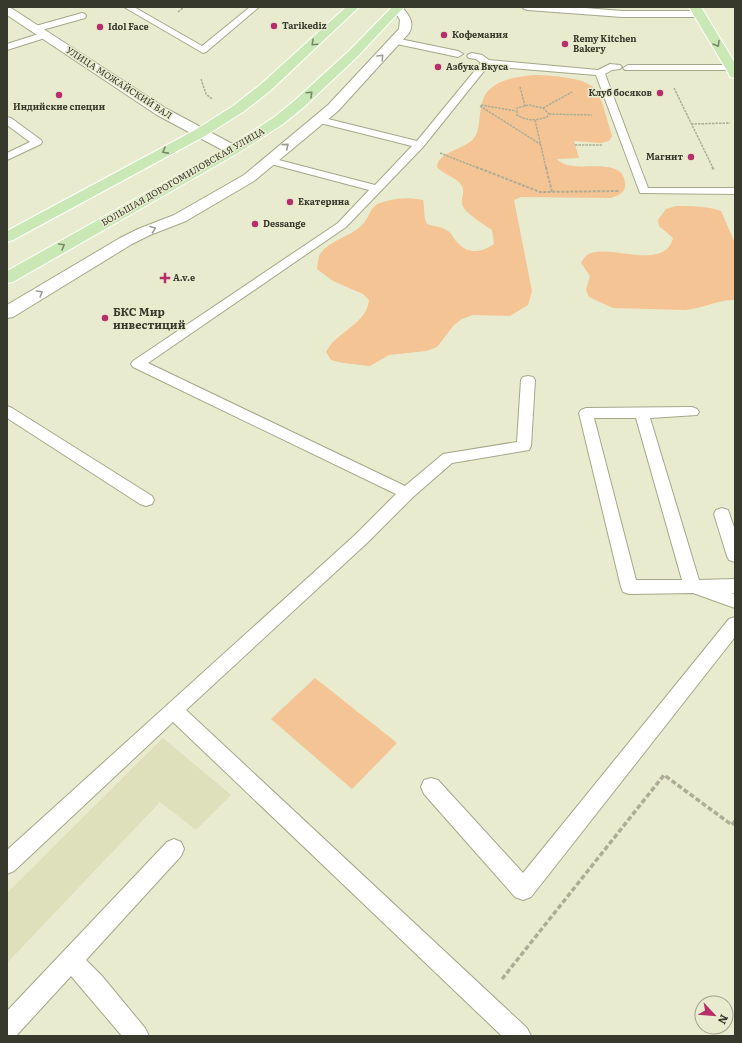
<svg xmlns="http://www.w3.org/2000/svg" width="742" height="1043" font-family="Literata,serif">
<rect width="100%" height="100%" fill="#e9ebce"/>
<polygon fill="#dee0bb" points="163,738 231,795 196,830 160,802 7,963 7,893"/>
<g fill="#f4c495">
<path d="M533,75C547,75 584,77 594,88C603,99 606,118 611,132L612,136L609,141L601,143L574,141L579,158L557,159C562,164 566,165 573,166C587,168 619,161 624,178C625,183 626,186 624,190C621,195 616,196 611,198L521,197L514,200L532,291L528,305L510,316L473,315L462,319L454,325L437,347L426,351L389,355L370,366L343,363L331,360L326,352C336,332 367,324 369,300L363,294L333,281L317,269C318,265 318,257 320,254C330,240 349,237 361,226C369,219 370,206 380,203C394,198 408,197 423,200C425,208 423,216 427,224C433,226 443,227 448,231C452,233 454,240 458,243C468,255 483,252 494,244L492,230C485,225 463,212 462,204C461,198 465,192 462,186C457,177 444,175 437,167C438,151 465,150 474,138C483,127 476,101 490,89C502,78 517,77 533,75Z"/>
<path d="M676,206C692,206 706,206 721,211L735,243V300C718,299 702,309 685,310L613,308L589,297L586,290L590,276L581,263C583,260 584,257 587,255C608,242 664,273 673,238L659,226L658,220L666,209Z"/>
<polygon points="315,678 397,743 352,789 271,719"/>
</g>
<g fill="none" stroke-linecap="round" stroke-linejoin="round">
<g stroke="#a5a78b" stroke-width="2">
<g id="service">
<polygon points="124,7 134,7 202,46 250,7 259,7 206,52 203,53"/>
<polygon points="82,13 85,14 86,16 85,18 35,32 31,29 32,27"/>
<polygon points="45,32 48,33 49,35 48,37 7,50 7,44"/>
<polygon points="395,38 458,51 463,54 458,57 392,43 391,41 392,39"/>
<polygon points="472,53 482,55 489,60 598,70 610,64 620,65 622,67 620,69 612,70 605,74 648,188 735,188 735,194 640,193 596,75 488,66 423,147 346,227 148,363 405,486 443,454 517,442 521,380 523,377 528,376 533,377 535,380 531,446 529,450 452,463 413,497 367,543 186,710 527,1028 531,1036 502,1036 173,722 14,871 7,874 7,850 355,535 396,494 133,367 131,364 133,361 338,223 369,190 267,163 266,161 267,159 271,158 375,185 412,146 316,122 315,120 316,118 320,117 417,141 481,63 476,59 469,58 467,56 469,54"/>
<polygon points="628,65 732,65 735,66 735,70 625,70 623,68"/>
<polygon points="7,117 11,118 41,140 42,142 41,144 7,160 7,153 30,142 7,125"/>
<polygon points="7,406 12,408 152,496 154,500 152,504 146,506 140,504 7,418"/>
<path d="M692,407L697,409L699,412L697,415L650,418L699,580L735,579V593H731L735,594V608L693,593L629,594L623,592L621,587L579,413L581,410L586,408ZM594,418H636L682,580H636Z"/>
<polygon points="722,508 728,510 735,530 735,562 729,560 727,556 714,514 716,510"/>
<polygon points="735,617 735,637 531,897 523,900 515,897 424,794 421,787 424,780 431,778 438,780 523,873 729,619"/>
<polygon points="174,839 181,842 184,849 181,856 86,960 102,976 145,1028 149,1036 122,1036 71,976 16,1036 7,1036 7,1011 167,842"/>
</g>
</g>
<g stroke="#a5a78b" stroke-width="2">
<path id="minor" d="M392,7H402C409,15 415,23 409,33L338,111L254,181L186,221L150,235L132,244L13,317L7,318V305L120,238L138,229L174,215L244,175L328,105L399,29L400,20Z"/>
</g>
<g stroke="#a5a78b" stroke-width="2">
<g id="tertiary">
<polygon points="7,7 11,8 167,109 238,147 240,150 238,153 233,154 228,153 157,115 7,15"/>
<polygon points="522,7 574,7 622,11 699,11 703,12 705,14 703,16 699,17 622,17 528,10 524,9"/>
</g>
</g>
<g stroke="#fff" stroke-width="2">
<g id="primary">
<polygon points="346,7 359,7 270,91 243,112 205,136 13,240 7,242 7,231 195,130 233,106 260,85"/>
<polygon points="392,7 404,7 357,57 304,107 283,124 238,153 13,282 7,283 7,271 228,147 273,118 294,101 349,51"/>
<polygon points="689,7 701,7 735,63 735,78 730,77 729,74"/>
</g>
</g>
<g stroke="#acad96" stroke-width="1.5" stroke-dasharray="2.5 1" stroke-linecap="butt">
<polyline points="178,12 184,7"/>
<polyline points="201,79 206,94 212,99"/>
<polyline points="520,87 525,106"/>
<polyline points="674,88 713,168"/>
<polyline points="481,105 516,111"/>
<path d="M529,105L543,108L549,114L547,117C536,121 527,121 517,115V108Z"/>
<polyline points="480,106 540,144"/>
<polyline points="543,108 572,92"/>
<polyline points="549,114 592,115"/>
<polyline points="535,120 546,168"/>
<polyline points="691,124 730,123"/>
<polyline points="575,145 602,145"/>
<polyline points="440,153 478,168"/>
</g>
<g stroke="#acad96" stroke-width="2" stroke-dasharray="3 1.5" stroke-linecap="butt">
<polyline points="476,167 540,192 620,191"/>
<polyline points="546,167 552,192"/>
<polyline points="712,167 714,170"/>
</g>
<polyline stroke="#acad96" stroke-width="3.5" stroke-dasharray="5 2.5" stroke-linecap="butt" points="502,979 664,775 732,825 735,821"/>
<use href="#service" fill="#fff" fill-rule="evenodd"/>
<use href="#minor" fill="#fff" fill-rule="evenodd"/>
<use href="#tertiary" fill="#fff" fill-rule="evenodd"/>
<use href="#primary" fill="#cae8b5" fill-rule="evenodd"/>
</g>
<defs><path id="oneway-chevron" d="M-2-3.5L2.5 0L-2 3.5" fill="none" stroke-width="1.6" stroke-linecap="round" stroke-linejoin="round"/></defs>
<g stroke="#7a886a">
<use href="#oneway-chevron" transform="translate(314 43) rotate(137)"/>
<use href="#oneway-chevron" transform="translate(717 44) rotate(59)"/>
<use href="#oneway-chevron" transform="translate(310 94) rotate(-43)"/>
<use href="#oneway-chevron" transform="translate(165 151) rotate(152)"/>
<use href="#oneway-chevron" transform="translate(62 246) rotate(-30)"/>
</g>
<g stroke="#9c9c96">
<use href="#oneway-chevron" transform="translate(381 57) rotate(-47)"/>
<use href="#oneway-chevron" transform="translate(286 146) rotate(-40)"/>
<use href="#oneway-chevron" transform="translate(153 229) rotate(-21)"/>
<use href="#oneway-chevron" transform="translate(40 293) rotate(-31)"/>
</g>
<g fill="#b72e6c" stroke="#e9ebce" stroke-width="1.5">
<circle cx="274" cy="26" r="4"/>
<circle cx="100" cy="27" r="4"/>
<circle cx="444" cy="35" r="4"/>
<circle cx="565" cy="44" r="4"/>
<circle cx="438" cy="67" r="4"/>
<circle cx="660" cy="93" r="4"/>
<circle cx="59" cy="95" r="4"/>
<circle cx="691" cy="157" r="4"/>
<circle cx="290" cy="202" r="4"/>
<circle cx="255" cy="224" r="4"/>
<path d="M163 272h4v4h4v4h-4v4h-4v-4h-4v-4h4z"/>
<circle cx="105" cy="318" r="4"/>
</g>
<g text-anchor="middle" stroke-width="3" stroke-linejoin="round" paint-order="stroke">
<g font-size="9" font-weight="bold" fill="#38392d" stroke="#e9ebce" text-anchor="start">
<text x="282" y="29">Tarikediz</text>
<text x="108" y="30">Idol Face</text>
<text x="452" y="38">Кофемания</text>
<text x="573" y="42">Remy Kitchen<tspan x="573" dy="10">Bakery</tspan></text>
<text x="446" y="70">Азбука Вкуса</text>
<text x="652" y="96" text-anchor="end">Клуб босяков</text>
<text x="59" y="110" text-anchor="middle">Индийские специи</text>
<text x="683" y="160" text-anchor="end">Магнит</text>
<text x="298" y="205">Екатерина</text>
<text x="263" y="227">Dessange</text>
<text x="173" y="281">A.v.e</text>
</g>
<g font-size="9" fill="#38392d" stroke="#e9ebce">
<text transform="translate(119 83) rotate(33)" y="3">УЛИЦА МОЖАЙСКИЙ ВАЛ</text>
<text transform="translate(183 177) rotate(-30)" y="3">БОЛЬШАЯ ДОРОГОМИЛОВСКАЯ УЛИЦА</text>
</g>
<g font-size="11" font-weight="bold" fill="#38392d" stroke="#e9ebce" text-anchor="start">
<text x="113" y="316">БКС Мир<tspan x="113" dy="13">инвестиций</tspan></text>
</g>
</g>
<rect width="742" height="1043" fill="none" stroke="#38392d" stroke-width="16"/>
<g transform="translate(714 1015) rotate(116)"><circle r="19" fill="#e9ebce" stroke="#a2a48e"/>
<path d="M0-3L7 15L0 10L-7 15Z" fill="#b72e6c"/>
<text y="-6" font-size="11" font-weight="bold" text-anchor="middle" fill="#38392d">N</text>
</g>
</svg>
